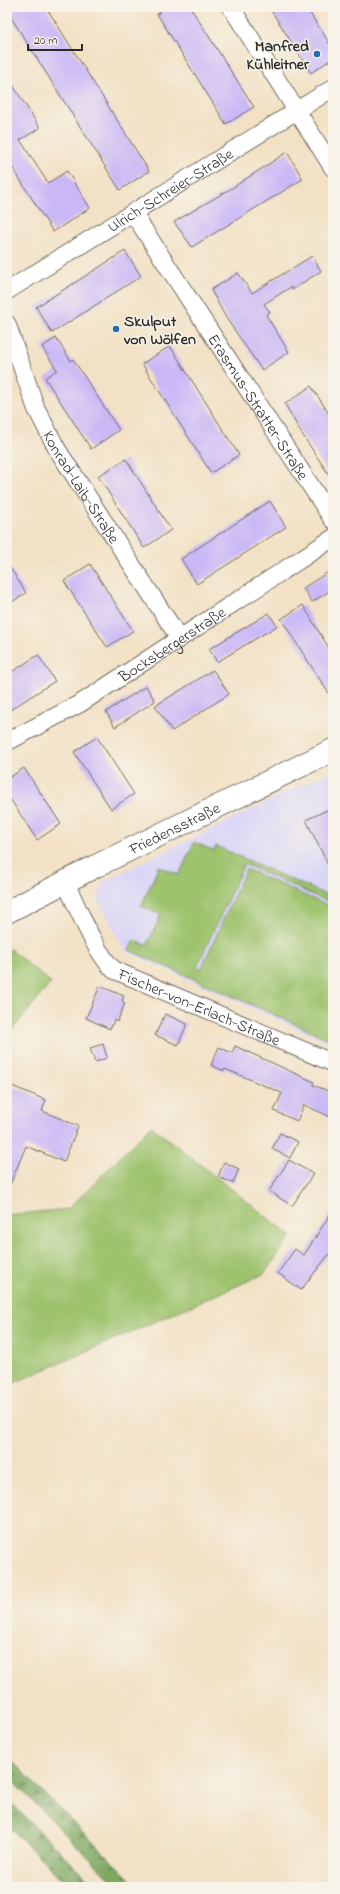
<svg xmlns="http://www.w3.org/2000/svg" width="340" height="1894" font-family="'Indie Flower',sans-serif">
<defs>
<pattern id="forest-firs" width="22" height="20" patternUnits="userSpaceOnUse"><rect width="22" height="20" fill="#7ea960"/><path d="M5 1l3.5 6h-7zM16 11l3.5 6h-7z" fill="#678a4f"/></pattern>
</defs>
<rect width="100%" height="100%" fill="#f7f3e8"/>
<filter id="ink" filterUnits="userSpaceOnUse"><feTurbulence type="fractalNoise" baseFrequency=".025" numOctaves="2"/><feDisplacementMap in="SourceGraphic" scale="8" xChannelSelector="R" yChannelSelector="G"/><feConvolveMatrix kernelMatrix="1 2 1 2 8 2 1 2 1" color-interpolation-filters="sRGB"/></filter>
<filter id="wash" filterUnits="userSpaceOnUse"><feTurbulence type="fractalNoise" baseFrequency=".012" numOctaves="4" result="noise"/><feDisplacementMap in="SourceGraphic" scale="16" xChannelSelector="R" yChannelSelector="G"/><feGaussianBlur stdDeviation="0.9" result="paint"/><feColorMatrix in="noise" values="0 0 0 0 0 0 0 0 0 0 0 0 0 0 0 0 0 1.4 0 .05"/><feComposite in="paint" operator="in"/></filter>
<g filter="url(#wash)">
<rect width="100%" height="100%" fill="#f2e1c5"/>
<polygon fill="#dad6f7" points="333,770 333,1045 124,950 98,898 104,881"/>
<g fill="#9dc36d" stroke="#64774c">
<polygon points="194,842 214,851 216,846 333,898 333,904 244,864 197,967 201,969 246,869 333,908 333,1041 129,950 134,940 147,945 161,915 141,906 159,866 179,875"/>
<polygon points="10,949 51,983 7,1036 7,953"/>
<polygon points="151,1126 291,1236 264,1274 7,1386 7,1215 68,1209"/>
</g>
<g fill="url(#forest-firs)" stroke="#546a46">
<polygon points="7,1756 138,1887 118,1887 7,1776"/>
<polygon points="7,1799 96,1887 69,1887 7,1825"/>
</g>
<g id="blocks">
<g fill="#cab8f6">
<polygon points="7,7 46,7 149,171 120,190 7,11"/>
<polygon points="156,7 190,7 254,107 226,124 157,14 160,12"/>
<polygon points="269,7 306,7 333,49 333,58 311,73"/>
<polygon points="7,76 40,128 20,140 48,183 67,171 90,208 53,232 7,159"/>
<polygon points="287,152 303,179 192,247 174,222 232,188"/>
<polygon points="125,251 141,276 52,333 36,307"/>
<polygon points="312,256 321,271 292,290 291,287 264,304 270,312 266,315 289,352 262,370 226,318 211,290 238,273 252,293"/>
<polygon points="56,338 71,361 73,359 119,430 91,449 45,378 57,370 42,347"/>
<polygon points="170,346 239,455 211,473 142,364"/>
<polygon points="311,386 333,420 333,481 300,431 285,404"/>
<polygon points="126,459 171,530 144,548 98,476"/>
<polygon points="270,501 286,527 197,584 181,559"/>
<polygon points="7,563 26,593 7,605"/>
<polygon points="90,564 133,631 107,647 64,581"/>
<polygon points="333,569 333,589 312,602 303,588"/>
<polygon points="303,605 333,655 333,700 281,619"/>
<polygon points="269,613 277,626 217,662 209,649"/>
<polygon points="38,655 55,681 7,712 7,675"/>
<polygon points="213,670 229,694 172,731 155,706"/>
<polygon points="146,686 155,701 115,727 106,712"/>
<polygon points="97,737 134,794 111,809 74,752"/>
<polygon points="24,768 61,824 37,840 7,794 7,779"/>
<polygon points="333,807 333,875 306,820"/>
<polygon points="100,986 124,996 122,1001 125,1003 117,1022 114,1020 110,1029 86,1018"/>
<polygon points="165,1014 187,1024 178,1045 155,1035"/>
<polygon points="103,1044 107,1058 95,1062 90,1048"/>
<polygon points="235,1046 314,1082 313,1085 333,1093 333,1118 304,1105 297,1121 274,1111 282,1093 225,1069 224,1071 211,1065 219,1047 232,1053"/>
<polygon points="7,1084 46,1100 42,1111 78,1126 64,1162 26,1146 7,1192"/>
<polygon points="280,1133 298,1142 290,1158 272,1149"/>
<polygon points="289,1160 313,1174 292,1206 269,1191"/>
<polygon points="224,1162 239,1169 233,1183 218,1177"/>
<polygon points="333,1210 333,1249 301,1290 278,1273 295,1249 304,1255"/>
</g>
</g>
</g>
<g filter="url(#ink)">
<use href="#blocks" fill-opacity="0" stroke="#716b61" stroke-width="1"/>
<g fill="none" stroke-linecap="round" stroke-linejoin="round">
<g stroke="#716b61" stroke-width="19">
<g id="minor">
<polyline points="231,7 333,168"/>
<path id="s1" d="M133,213L333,520"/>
<path id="s2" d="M7,291L333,88"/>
<path id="s3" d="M7,324L36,408L57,449L179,638"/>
<path id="s4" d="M7,742L81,703L333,538"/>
<path id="s5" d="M65,882C78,907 94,951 114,970L333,1063"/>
</g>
</g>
<g stroke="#716b61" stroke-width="24">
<g id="tertiary">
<path id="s6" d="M7,912L94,867L333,750"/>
</g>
</g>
<use href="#minor" stroke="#fff" stroke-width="17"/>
<use href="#tertiary" stroke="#fff" stroke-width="22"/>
</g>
</g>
<g fill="#1f6fb2" stroke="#f7f3e8" stroke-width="1.5">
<circle cx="317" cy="54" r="4"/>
<circle cx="116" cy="329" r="4"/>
</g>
<g text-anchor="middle" stroke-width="3" stroke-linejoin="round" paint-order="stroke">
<g font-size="16" font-weight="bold" fill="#2b2b2b" stroke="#f7f3e8" text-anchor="end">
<text x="309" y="51">Manfred<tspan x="309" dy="18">Kühleitner</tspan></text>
<text x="124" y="326" text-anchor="start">Skulput<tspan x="124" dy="18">von Wölfen</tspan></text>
</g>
<g font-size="16" fill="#2b2b2b" stroke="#f7f3e8">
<text dy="6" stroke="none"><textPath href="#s2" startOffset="192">Ulrich-Schreier-Straße</textPath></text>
<text dy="6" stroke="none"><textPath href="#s1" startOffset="231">Erasmus-Stratter-Straße</textPath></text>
<text dy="6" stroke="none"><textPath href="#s3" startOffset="180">Konrad-Laib-Straße</textPath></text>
<text dy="6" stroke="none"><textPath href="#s4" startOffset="192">Bocksbergerstraße</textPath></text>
<text dy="6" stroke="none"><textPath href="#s6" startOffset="187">Friedensstraße</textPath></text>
<text dy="6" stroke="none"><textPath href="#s5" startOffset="194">Fischer-von-Erlach-Straße</textPath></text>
</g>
</g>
<rect width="340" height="1894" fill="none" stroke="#f7f3e8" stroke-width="24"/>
<path d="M28 44v6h54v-6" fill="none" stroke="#2b2b2b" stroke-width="2"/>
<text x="34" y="44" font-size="12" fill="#2b2b2b" stroke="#f7f3e8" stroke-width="3" paint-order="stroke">20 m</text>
</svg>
